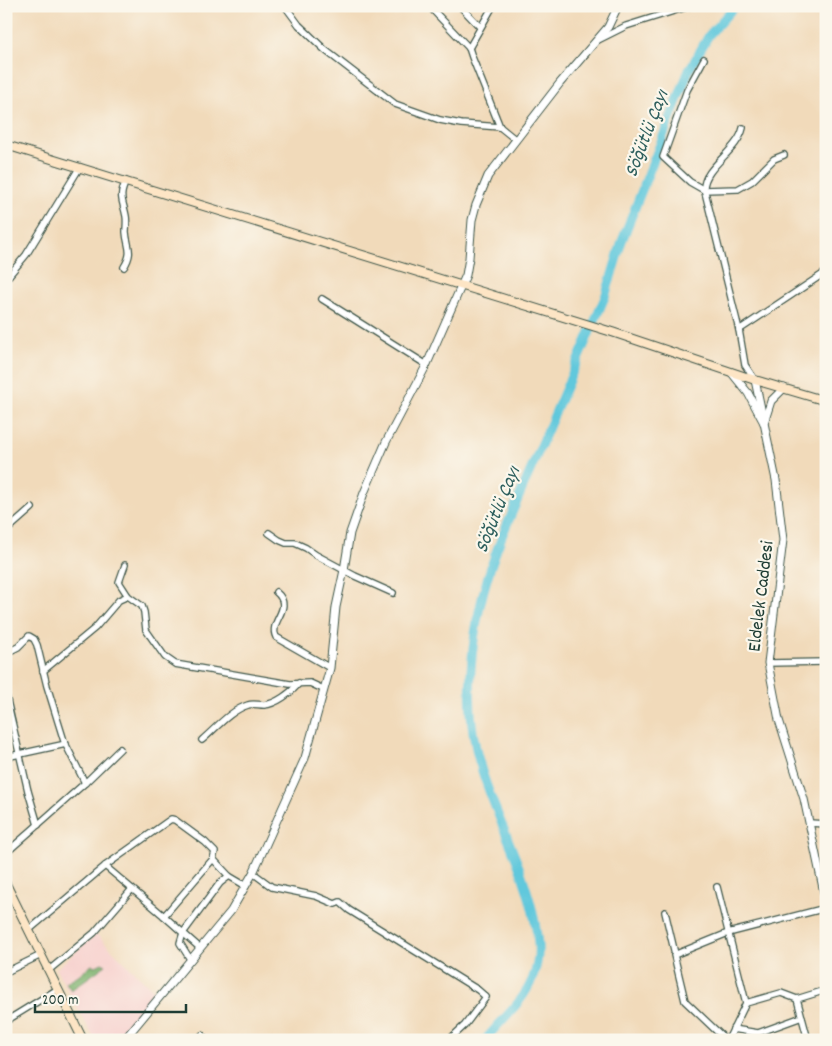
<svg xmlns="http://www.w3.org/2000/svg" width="832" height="1046" font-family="Dekko,sans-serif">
<rect width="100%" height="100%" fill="#fbf7ec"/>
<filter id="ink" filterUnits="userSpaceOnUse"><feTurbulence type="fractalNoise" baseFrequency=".02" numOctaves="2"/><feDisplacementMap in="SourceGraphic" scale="10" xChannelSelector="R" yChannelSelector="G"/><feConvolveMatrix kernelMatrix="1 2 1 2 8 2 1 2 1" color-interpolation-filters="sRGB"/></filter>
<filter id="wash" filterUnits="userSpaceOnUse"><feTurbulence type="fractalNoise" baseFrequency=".0096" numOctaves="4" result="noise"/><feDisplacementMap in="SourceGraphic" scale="20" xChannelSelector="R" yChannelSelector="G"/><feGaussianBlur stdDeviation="1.12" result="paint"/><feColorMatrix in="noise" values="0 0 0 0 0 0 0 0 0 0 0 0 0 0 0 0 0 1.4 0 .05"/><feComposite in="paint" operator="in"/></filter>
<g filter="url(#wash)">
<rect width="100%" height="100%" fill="#f1daba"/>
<polygon fill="#f7d0cd" points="96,934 155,992 115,1040 95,1040 56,969"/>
<polygon fill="#7bb06c" stroke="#4d7650" points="102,963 106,965 71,990 65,981 66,982 77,976 92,965 96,966"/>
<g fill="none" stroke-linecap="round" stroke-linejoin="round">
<path stroke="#60c8dc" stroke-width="9" d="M485,1040C505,1015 531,997 537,963C540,949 537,936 535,922C525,869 498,822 482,771C458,698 474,604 503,534L605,297L622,241L689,70L709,35L735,6"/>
</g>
</g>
<g filter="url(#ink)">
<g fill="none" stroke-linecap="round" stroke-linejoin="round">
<g stroke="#3e5548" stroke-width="8">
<g id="minor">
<polyline points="285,6 299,25 325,50 395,104 440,120 461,124 500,127 516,140"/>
<polyline points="429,6 469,48 472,57 500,127"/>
<polyline points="460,6 480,27"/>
<polyline points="596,41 626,26 690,6"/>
<polyline points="469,48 493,6"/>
<polyline points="704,59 687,90 663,157 690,182 704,190 738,189 752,181 774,159 784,155"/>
<path d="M743,128C738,151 704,167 704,188L739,330L745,365L755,380"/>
<path d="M124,267C134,251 127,247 126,232C126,227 127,221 126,216C123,200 118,198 126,181"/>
<polyline points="6,279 26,255 80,167"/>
<polyline points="322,299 427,365"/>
<polyline points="739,330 826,272"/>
<polyline points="6,531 32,508"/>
<polyline points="269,533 279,540 286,543 295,543 306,548 316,555 355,576 393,593"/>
<polyline points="125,565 119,582 128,596 142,606 144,612 146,630 165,657 175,664 290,684 310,683 323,689"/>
<path d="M276,592C295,608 268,621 276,637L330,668"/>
<polyline points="6,653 18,647 29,636 34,639 37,645 47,686 64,741 85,783"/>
<polyline points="768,663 826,662"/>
<polyline points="43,671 95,628 119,600 128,596"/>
<polyline points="6,696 28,791 38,825"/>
<path d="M202,740C216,728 231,710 248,705C253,703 258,705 264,705C276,704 291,693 299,683"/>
<polyline points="6,757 66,744"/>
<polyline points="809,823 826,824"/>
<polyline points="6,853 85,783 120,749"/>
<polyline points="213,859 229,876"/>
<polyline points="105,866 164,916 200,948"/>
<polyline points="253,873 272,887 316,896 335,904 340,902 349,910 478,990 486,997 465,1025 449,1040"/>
<polyline points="717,887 746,1003"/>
<polyline points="665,912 675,954"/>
<polyline points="29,930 105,866 171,819 175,820 205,842 215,852 213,859 164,916"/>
<polyline points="190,959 180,943 183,933 220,883 229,876 246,886"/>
<polyline points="49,970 94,933 132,889"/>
<polyline points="6,972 41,955"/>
<polyline points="797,999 808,1040"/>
<polyline points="6,1021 58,989"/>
<polyline points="733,1029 758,1033 802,1017"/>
<polyline points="202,1035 206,1040"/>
<polyline points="726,1040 685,1001 674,955 728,933 826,908"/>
<polyline points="728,1040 746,1003 781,993 797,999 826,990"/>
</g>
</g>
<g stroke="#3e5548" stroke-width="9">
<g id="tertiary">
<polyline points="731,372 748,393 764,423 771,401 784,388"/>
<polyline points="755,380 776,480 783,540 768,663 779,720 804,799 826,902"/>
<polyline points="124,1040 231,911 253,873 305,758 330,668 336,607 344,570 350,533 364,493 386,442 427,364 466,275 469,258 472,220 476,205 488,176 560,83 608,27 618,6"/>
</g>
</g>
<g stroke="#3e5548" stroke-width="10">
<g id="secondary">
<polyline points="6,145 612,332 755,380 826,401"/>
<polyline points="6,884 83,1040"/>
</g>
</g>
<use href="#minor" stroke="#fff" stroke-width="5.5"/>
<use href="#tertiary" stroke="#fff" stroke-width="7"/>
<use href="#secondary" stroke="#fde5c5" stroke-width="8"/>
</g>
</g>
<g text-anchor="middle" stroke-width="4.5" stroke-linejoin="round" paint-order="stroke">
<g font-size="19" fill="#1f3d34" stroke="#fbf7ec">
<text transform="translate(759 596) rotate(-83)" y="7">Eldelek Caddesi</text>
</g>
<g font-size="20" font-style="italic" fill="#2f605e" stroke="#fbf7ec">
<text transform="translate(645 133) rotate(-69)" y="7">Söğütlü Çayı</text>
<text transform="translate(496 509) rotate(-68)" y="7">Söğütlü Çayı</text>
</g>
</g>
<rect width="832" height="1046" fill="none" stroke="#fbf7ec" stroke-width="25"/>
<path d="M35 1004v8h151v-8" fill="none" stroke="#1f3d34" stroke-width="2.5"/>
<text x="42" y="1004" font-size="15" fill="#1f3d34" stroke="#fbf7ec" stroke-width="4" paint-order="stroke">200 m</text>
</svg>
